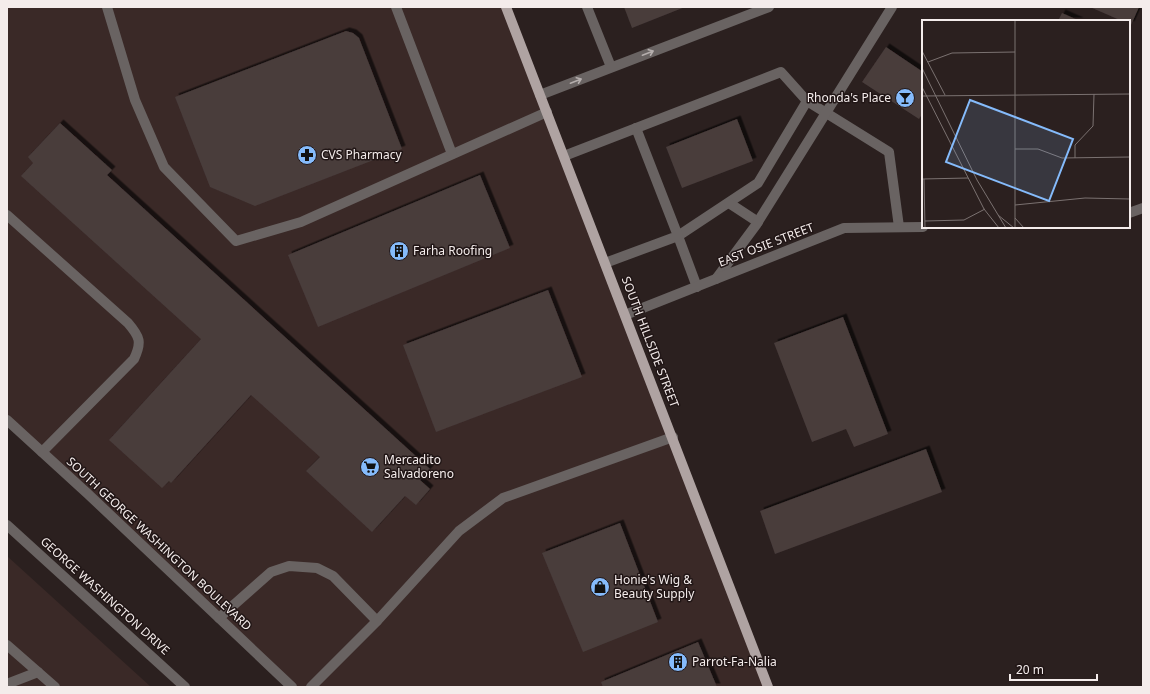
<svg xmlns="http://www.w3.org/2000/svg" width="1150" height="694" font-family="'Noto Sans',sans-serif">
<defs>
<filter id="shadow"><feDropShadow dx="3.5" dy="-3.5" stdDeviation="0" flood-color="#0009"/></filter>
</defs>
<rect width="100%" height="100%" fill="#2b201f"/>
<g fill="#3a2927">
<polygon points="7,7 505,7 764,687 292,687 7,420"/>
<polygon points="7,556 151,687 7,687"/>
</g>
<g fill="#483c3b" filter="url(#shadow)">
<polygon points="624,7 685,7 632,28"/>
<polygon points="1090,7 1139,7 1131,25 1129,24 1129,21 1122,21"/>
<polygon points="1062,13 1080,21 1058,21"/>
<polygon points="346,31 353,33 359,38 402,149 255,206 210,187 175,97"/>
<polygon points="886,47 923,72 923,113 919,119 862,82"/>
<polygon points="737,119 753,161 682,188 666,147"/>
<polygon points="60,123 112,170 107,175 430,469 420,480 430,489 416,505 405,496 372,532 306,471 320,457 251,395 171,483 169,481 162,488 109,440 201,339 21,176 33,163 28,157"/>
<polygon points="480,175 510,248 318,327 288,255"/>
<polygon points="548,290 582,377 436,432 403,345"/>
<polygon points="843,317 888,434 854,447 846,429 812,442 774,343"/>
<polygon points="926,449 942,492 775,554 760,511"/>
<polygon points="620,523 658,622 583,652 542,553"/>
<polygon points="698,642 717,687 603,687 601,682"/>
</g>
<g fill="none" stroke-linecap="round" stroke-linejoin="round">
<g stroke="#696362" stroke-width="10">
<polyline points="107,7 135,100 164,167 236,241 301,222 547,112"/>
<polyline points="396,7 452,154"/>
<polyline points="587,7 611,67"/>
<polyline points="540,95 769,7"/>
<polyline points="807,101 889,152 899,227"/>
<polyline points="564,156 781,72 807,101 758,183 678,236 697,287"/>
<polyline points="729,203 758,222"/>
<polyline points="1129,213 1143,208"/>
<path d="M7,215L128,323C140,337 142,342 134,359L42,452"/>
<polyline points="605,263 678,236 636,128"/>
<polyline points="716,279 756,225 892,7"/>
<polyline points="625,315 844,228 923,227"/>
<polyline points="7,420 88,494 292,687"/>
<polyline points="7,525 185,687"/>
<polyline points="219,618 271,572 289,566 317,568 333,576 377,621"/>
<polyline points="7,645 55,687"/>
<polyline points="7,684 38,672"/>
<polyline points="311,687 377,621 459,531 503,498 673,437"/>
</g>
<polyline stroke="#afa3a2" stroke-width="10" points="506,7 768,687"/>
</g>
<defs><path id="oneway-shaft" d="M-6 0H5M1.5-3L5.5 0L1.5 3" fill="none" stroke-width="1.6" stroke-linecap="round" stroke-linejoin="round"/></defs>
<g stroke="#b5aead">
<use href="#oneway-shaft" transform="translate(648 53) rotate(-21)"/>
<use href="#oneway-shaft" transform="translate(576 81) rotate(-21)"/>
</g>
<defs>
<g id="bar-disc" transform="scale(1)"><circle r="9.5" fill="#85bbfb" stroke="#211616"/><path d="M-6-5H6L.8 .8V4.5H3.5V6h-7V4.5H-.8V.8Z" fill="#111"/></g>
<g id="pharmacy-disc" transform="scale(1)"><circle r="9.5" fill="#85bbfb" stroke="#211616"/><path d="M-2-6h4v4h4v4h-4v4h-4v-4h-4v-4h4Z" fill="#111"/></g>
<g id="building-disc" transform="scale(1)"><circle r="9.5" fill="#85bbfb" stroke="#211616"/><path d="M-4-6H4V6H1V3H-1V6H-4ZM-2.5-4.3h1.7v1.8h-1.7ZM.8-4.3h1.7v1.8H.8ZM-2.5-1h1.7V.8h-1.7ZM.8-1h1.7V.8H.8Z" fill="#111"/></g>
<g id="supermarket-disc" transform="scale(1)"><circle r="9.5" fill="#85bbfb" stroke="#211616"/><path d="M-6-5.5h2.5l.6 2H6L4.5 2H-2.5L-4.4-4H-6ZM-1.5 3.2a1.3 1.3 0 1 0 .1 0ZM3 3.2a1.3 1.3 0 1 0 .1 0Z" fill="#111"/></g>
<g id="shop-disc" transform="scale(1)"><circle r="9.5" fill="#85bbfb" stroke="#211616"/><path d="M-5-2.5h2.3a2.7 3.5 0 0 1 5.4 0H5L5.5 6h-11ZM-1.5-2.5h3a1.5 2.3 0 0 0-3 0Z" fill="#111"/></g>
</defs>
<g fill-rule="evenodd">
<use href="#bar-disc" x="905" y="98"/>
<use href="#pharmacy-disc" x="307" y="155"/>
<use href="#building-disc" x="399" y="251"/>
<use href="#supermarket-disc" x="370" y="467"/>
<use href="#shop-disc" x="600" y="587"/>
<use href="#building-disc" x="678" y="662"/>
</g>
<g text-anchor="middle" stroke-width="3" stroke-linejoin="round" paint-order="stroke">
<g font-size="12" fill="#f4eceb" stroke="#211616" text-anchor="start">
<text x="891" y="102" text-anchor="end">Rhonda's Place</text>
<text x="321" y="159">CVS Pharmacy</text>
<text x="413" y="255">Farha Roofing</text>
<text x="384" y="464">Mercadito<tspan x="384" dy="14">Salvadoreno</tspan></text>
<text x="614" y="584">Honie's Wig &amp;<tspan x="614" dy="14">Beauty Supply</tspan></text>
<text x="692" y="666">Parrot-Fa-Nalia</text>
</g>
<g font-size="12" fill="#f4eceb" stroke="#211616">
<text transform="translate(766 245) rotate(-21)" y="4">EAST OSIE STREET</text>
<text transform="translate(650 342) rotate(69)" y="4">SOUTH HILLSIDE STREET</text>
<text transform="translate(159 544) rotate(43)" y="4">SOUTH GEORGE WASHINGTON BOULEVARD</text>
<text transform="translate(105 596) rotate(42)" y="4">GEORGE WASHINGTON DRIVE</text>
</g>
</g>
<g transform="translate(922 20)">
<rect width="208" height="208" fill="#2b201f"/>
<path fill="none" stroke="#7b7271" stroke-width="1" d="M93,0V208M0,31L23,75M6,42L30,33L93,32M0,48L55,160L84,208M0,67L62,189L77,208M0,76L208,74M93,129H116L140,138L208,137M153,138V125L171,106L172,74M0,159L46,158M2,159L3,208M93,185L163,178L208,179M76,195L92,208M93,198L102,208M3,201L42,200L63,189"/>
<path fill="#85bbfb" fill-opacity="0.15" stroke="#85bbfb" stroke-width="2" d="M48,80L151,119L127,181L24,142Z"/>
<rect width="208" height="208" fill="none" stroke="#f4eceb" stroke-width="2"/>
</g>
<rect width="1150" height="694" fill="none" stroke="#f4eceb" stroke-width="16"/>
<path d="M1010 674v6h87v-6" fill="none" stroke="#f4eceb" stroke-width="2"/>
<text x="1016" y="674" font-size="12" fill="#f4eceb" stroke="#211616" stroke-width="3" paint-order="stroke">20 m</text>
</svg>
